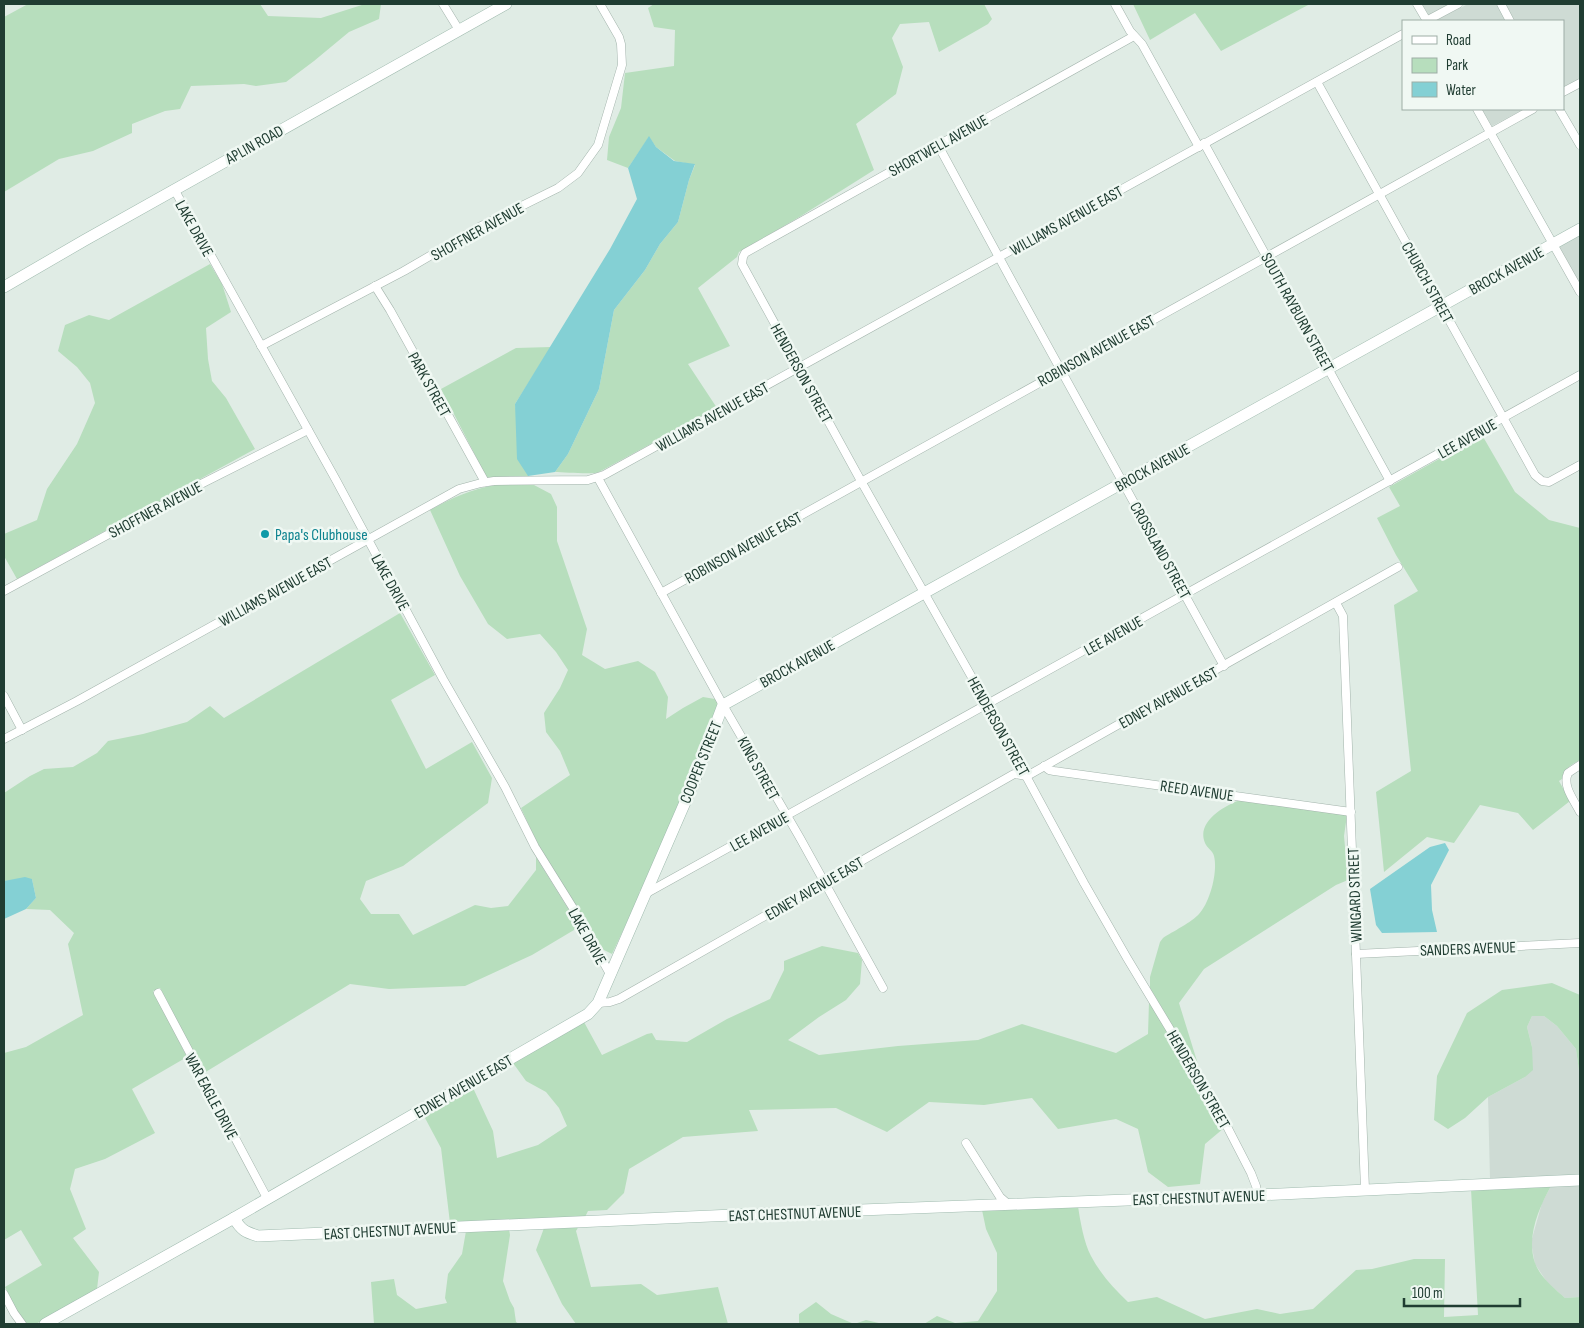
<svg xmlns="http://www.w3.org/2000/svg" width="1584" height="1328" font-family="'Sofia Sans Condensed',sans-serif">
<rect width="100%" height="100%" fill="#e0ece5"/>
<g fill="#cedbd4">
<polygon points="1422,4 1449,4 1429,15"/>
<polygon points="1468,4 1496,4 1506,21 1435,21"/>
<polygon points="1505,4 1580,4 1580,78 1563,87 1563,21 1515,21"/>
<polygon points="1482,109 1524,109 1492,126"/>
<polygon points="1580,234 1580,284 1559,246"/>
<polygon points="1532,1016 1544,1016 1557,1026 1576,1049 1580,1078 1580,1176 1490,1179 1488,1097 1525,1077 1532,1047 1527,1027"/>
<polygon points="1580,1184 1580,1297 1565,1298 1547,1282 1535,1264 1531,1242 1542,1203 1551,1186"/>
</g>
<g fill="#b7debd">
<polygon points="28,4 260,4 268,16 321,18 365,4 381,4 379,19 349,32 314,61 286,82 256,86 244,84 191,86 180,109 165,111 132,124 132,133 93,151 59,159 4,192 4,17"/>
<path d="M654,4H984L992,19L988,24L939,52L929,22L900,24L892,38L903,67L896,94L856,124L874,170L801,216L739,252L737,257L698,288L730,346L688,364L717,408L599,472C593,475 564,472 555,472L568,454L599,389L614,310L645,270L660,244L678,222L689,180L695,165L675,161L656,147L649,137L628,168L607,160L609,137L621,108L625,73L674,66L675,30L654,27L648,8Z"/>
<polygon points="1133,4 1310,4 1221,51 1195,13 1150,40"/>
<polygon points="210,264 222,284 231,312 206,328 208,359 212,381 226,398 255,449 17,579 4,556 4,534 37,520 47,489 77,444 95,403 90,383 77,367 58,351 65,325 89,315 109,320"/>
<polygon points="551,347 515,404 529,477 487,478 441,389 516,348"/>
<path d="M1482,435L1515,492L1549,520L1580,528V760C1571,765 1564,768 1562,779L1559,781L1570,801L1533,830L1518,813L1480,805L1454,843L1427,837L1384,872L1376,792L1411,771L1394,605L1418,591L1396,555L1377,518L1400,506L1389,487Z"/>
<path d="M495,485H534L551,494L557,507V541L587,629L582,655L605,669L638,661L655,672L668,697L666,719L683,708L703,697L715,699L719,705L692,775L642,890L639,892L640,894L612,954L600,948L576,906L538,845L521,808L570,775L560,751L546,732L544,713L560,688L568,670L556,652L540,634L507,639L488,624L460,576L430,510C452,498 472,489 495,485Z"/>
<polygon points="400,613 435,675 391,700 426,769 472,742 492,778 488,803 403,866 366,881 360,899 371,914 399,914 413,935 475,905 491,908 508,906 536,870 536,857 577,923 574,930 532,955 465,986 389,989 350,984 204,1073 195,1053 194,1053 160,988 153,991 187,1057 132,1089 155,1133 105,1159 75,1169 70,1189 86,1229 73,1238 99,1272 97,1289 36,1324 27,1324 17,1311 5,1287 42,1265 21,1230 4,1240 4,1053 26,1047 83,1015 68,944 74,933 50,910 26,909 36,898 32,879 4,881 4,793 30,776 44,769 73,767 97,753 108,741 143,734 187,722 210,706 224,718"/>
<path d="M1240,800L1347,815L1344,836L1348,880L1336,885L1204,969L1179,1003L1201,1074L1150,988V977L1160,942L1163,938C1172,932 1192,922 1199,914C1210,902 1218,872 1214,856C1213,851 1207,848 1205,843C1196,822 1224,806 1240,800Z"/>
<path d="M822,946L858,953L862,960L860,984L846,1000L819,1017L788,1040L819,1055L898,1046L978,1040L1022,1024L1116,1053L1148,1034L1149,1002L1215,1111L1224,1128L1205,1144L1200,1184L1168,1187L1148,1172L1138,1129L1116,1119L1058,1129L1032,1098L984,1105L929,1102L887,1132L836,1108L749,1110L758,1131L683,1137L629,1169L624,1193L607,1210L588,1211L585,1217L450,1223L441,1148L425,1118C434,1107 460,1088 474,1090L493,1131L497,1158L538,1145L567,1126L559,1108L546,1092L526,1081L513,1063L584,1022L602,1055L647,1034L652,1033L656,1040L687,1042L727,1019L770,999L784,970V961Z"/>
<polygon points="1552,983 1580,995 1580,1078 1576,1049 1557,1026 1544,1016 1532,1016 1527,1027 1532,1047 1533,1070 1525,1077 1488,1097 1465,1118 1448,1129 1434,1120 1437,1076 1467,1013 1502,990"/>
<path d="M1551,1186C1539,1208 1526,1237 1535,1263C1540,1277 1554,1288 1565,1298L1580,1297V1324H924L937,1316L955,1323L978,1321L997,1291V1253L986,1229L982,1210L1078,1206C1080,1220 1084,1243 1091,1256C1100,1273 1113,1288 1128,1302L1157,1297L1205,1319L1257,1309L1280,1314L1313,1309L1356,1270L1372,1269L1414,1259H1445L1444,1317L1478,1315L1471,1189Z"/>
<polygon points="579,1226 576,1231 591,1287 641,1284 657,1295 718,1287 728,1324 576,1324 562,1304 536,1250 544,1228"/>
<polygon points="509,1229 510,1235 503,1281 510,1301 514,1308 516,1322 519,1324 374,1324 371,1282 394,1279 397,1295 416,1309 447,1303 445,1298 448,1274 462,1254 466,1231"/>
<polygon points="816,1302 831,1314 854,1324 866,1320 883,1324 799,1324 799,1314"/>
</g>
<g fill="#84d0d4">
<polygon points="649,136 656,147 674,161 695,164 689,180 678,222 660,244 645,270 614,310 599,389 568,454 555,472 528,476 517,459 515,404 610,249 637,199 628,168"/>
<polygon points="1445,843 1449,850 1431,885 1432,910 1437,932 1382,933 1376,925 1370,889 1430,847"/>
<polygon points="25,877 32,879 36,898 26,909 4,919 4,881"/>
</g>
<g fill="none" stroke-linecap="round" stroke-linejoin="round">
<g stroke="#a3b4ac" stroke-width="9">
<g id="street">
<polyline points="443,4 459,30"/>
<polyline points="1115,4 1130,31 1142,44 1199,147"/>
<polyline points="1417,4 1427,21"/>
<polyline points="1501,4 1510,21"/>
<polyline points="1426,21 1458,4"/>
<polyline points="1134,36 777,235 745,253 743,257 742,264 861,481 987,704 1084,883 1127,958 1218,1109 1251,1173 1256,1186 1258,1195"/>
<polyline points="1317,82 1535,475 1542,481 1549,482 1580,465"/>
<polyline points="1563,92 1580,83"/>
<polyline points="1477,109 1580,292"/>
<polyline points="1559,109 1580,145"/>
<polyline points="1204,143 1390,481"/>
<polyline points="938,145 1014,285 1224,666"/>
<polyline points="174,189 336,480 443,679 505,787 535,847 573,908 610,974"/>
<polyline points="375,286 390,310 485,482"/>
<polyline points="261,346 404,271 481,226 558,188 578,173 598,145 622,65 621,44 619,37 600,4"/>
<polyline points="598,478 723,705 800,838 883,988"/>
<polyline points="4,591 201,484 308,430"/>
<polyline points="661,593 1533,109"/>
<polyline points="1336,603 1343,616 1365,1189"/>
<polyline points="4,696 22,730"/>
<polyline points="4,739 77,701 459,489 481,483 494,481 588,480 604,475 1403,34"/>
<path d="M1580,765L1568,773C1562,786 1574,800 1580,812"/>
<polyline points="1044,766 1049,770 1054,771 1351,812"/>
<polyline points="645,894 1580,375"/>
<polyline points="1356,954 1580,943"/>
<polyline points="158,993 267,1198"/>
<polyline points="598,1003 610,1002 619,999 1014,774 1027,776 1398,567"/>
<polyline points="966,1143 1000,1197 1008,1204"/>
<polyline points="4,1294 14,1313 22,1324"/>
</g>
</g>
<g stroke="#a0bbaf" stroke-width="12">
<g id="secondary">
<polyline points="4,287 85,240 506,4"/>
<path d="M234,1218C241,1230 245,1232 258,1236L756,1214L1258,1195L1580,1180"/>
<polyline points="45,1324 234,1218 588,1014 598,1003 696,777 723,705 924,593 1580,229"/>
</g>
</g>
<use href="#street" stroke="#fff" stroke-width="8"/>
<use href="#secondary" stroke="#fff" stroke-width="11"/>
</g>
<circle fill="#0f9aa8" stroke="#f0f8f3" stroke-width="2" cx="265" cy="534" r="5"/>
<g text-anchor="middle" stroke-width="5" stroke-linejoin="round" paint-order="stroke">
<g font-size="16" fill="#203d32" stroke="#f0f8f3">
<text transform="translate(254 144) rotate(-29)" y="6">APLIN ROAD</text>
<text transform="translate(938 145) rotate(-29)" y="6">SHORTWELL AVENUE</text>
<text transform="translate(1066 220) rotate(-29)" y="6">WILLIAMS AVENUE EAST</text>
<text transform="translate(195 228) rotate(61)" y="6">LAKE DRIVE</text>
<text transform="translate(477 231) rotate(-29)" y="6">SHOFFNER AVENUE</text>
<text transform="translate(1506 270) rotate(-29)" y="6">BROCK AVENUE</text>
<text transform="translate(1428 282) rotate(61)" y="6">CHURCH STREET</text>
<text transform="translate(1298 312) rotate(61)" y="6">SOUTH RAYBURN STREET</text>
<text transform="translate(1096 350) rotate(-29)" y="6">ROBINSON AVENUE EAST</text>
<text transform="translate(802 373) rotate(61)" y="6">HENDERSON STREET</text>
<text transform="translate(430 384) rotate(61)" y="6">PARK STREET</text>
<text transform="translate(712 416) rotate(-29)" y="6">WILLIAMS AVENUE EAST</text>
<text transform="translate(1467 438) rotate(-29)" y="6">LEE AVENUE</text>
<text transform="translate(1152 467) rotate(-29)" y="6">BROCK AVENUE</text>
<text transform="translate(155 509) rotate(-28)" y="6">SHOFFNER AVENUE</text>
<text transform="translate(743 547) rotate(-29)" y="6">ROBINSON AVENUE EAST</text>
<text transform="translate(1161 550) rotate(61)" y="6">CROSSLAND STREET</text>
<text transform="translate(391 582) rotate(61)" y="6">LAKE DRIVE</text>
<text transform="translate(275 591) rotate(-29)" y="6">WILLIAMS AVENUE EAST</text>
<text transform="translate(1113 635) rotate(-29)" y="6">LEE AVENUE</text>
<text transform="translate(797 663) rotate(-29)" y="6">BROCK AVENUE</text>
<text transform="translate(1168 697) rotate(-29)" y="6">EDNEY AVENUE EAST</text>
<text transform="translate(999 726) rotate(61)" y="6">HENDERSON STREET</text>
<text transform="translate(700 762) rotate(-68)" y="6">COOPER STREET</text>
<text transform="translate(759 768) rotate(61)" y="6">KING STREET</text>
<text transform="translate(1197 790) rotate(8)" y="6">REED AVENUE</text>
<text transform="translate(759 831) rotate(-29)" y="6">LEE AVENUE</text>
<text transform="translate(814 888) rotate(-30)" y="6">EDNEY AVENUE EAST</text>
<text transform="translate(1354 895) rotate(-92)" y="6">WINGARD STREET</text>
<text transform="translate(588 936) rotate(61)" y="6">LAKE DRIVE</text>
<text transform="translate(1468 948) rotate(-2)" y="6">SANDERS AVENUE</text>
<text transform="translate(1199 1079) rotate(60)" y="6">HENDERSON STREET</text>
<text transform="translate(463 1086) rotate(-30)" y="6">EDNEY AVENUE EAST</text>
<text transform="translate(212 1096) rotate(62)" y="6">WAR EAGLE DRIVE</text>
<text transform="translate(1199 1197) rotate(-2)" y="6">EAST CHESTNUT AVENUE</text>
<text transform="translate(795 1213) rotate(-2)" y="6">EAST CHESTNUT AVENUE</text>
<text transform="translate(390 1230) rotate(-3)" y="6">EAST CHESTNUT AVENUE</text>
</g>
<g font-size="16" fill="#0d838f" stroke="#f0f8f3" text-anchor="start">
<text x="275" y="540">Papa's Clubhouse</text>
</g>
</g>
<rect width="1584" height="1328" fill="none" stroke="#203d32" stroke-width="10"/>
<rect x="1402" y="20" width="162" height="90" fill="#f0f8f3" stroke="#9dada6"/>
<rect x="1412" y="36" width="25" height="8" fill="#ffffff" stroke="#9dada6"/>
<text x="1446" y="45" font-size="15" fill="#203d32">Road</text>
<rect x="1412" y="58" width="25" height="15" fill="#b7debd" stroke="#9dada6"/>
<text x="1446" y="70" font-size="15" fill="#203d32">Park</text>
<rect x="1412" y="82" width="25" height="15" fill="#84d0d4" stroke="#9dada6"/>
<text x="1446" y="95" font-size="15" fill="#203d32">Water</text>
<path d="M1404 1298v8h116v-8" fill="none" stroke="#203d32" stroke-width="2.5"/>
<text x="1412" y="1298" font-size="15" fill="#203d32" stroke="#f0f8f3" stroke-width="4" paint-order="stroke">100 m</text>
</svg>
